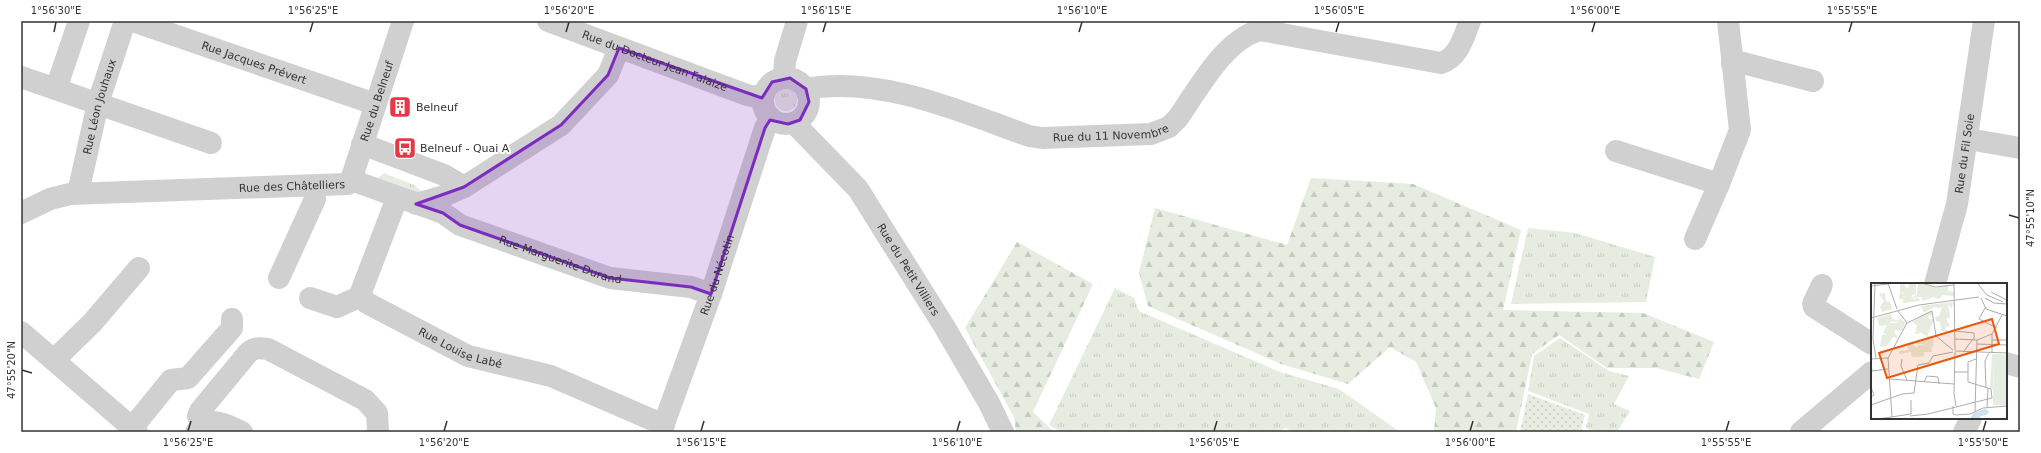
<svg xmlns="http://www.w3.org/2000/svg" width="2041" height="453" font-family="'DejaVu Sans',sans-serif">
<defs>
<pattern id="grass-tufts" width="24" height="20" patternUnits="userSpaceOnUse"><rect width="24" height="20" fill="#e6ecdf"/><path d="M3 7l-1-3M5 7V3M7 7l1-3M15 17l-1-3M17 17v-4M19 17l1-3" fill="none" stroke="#c6cbc0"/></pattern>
<pattern id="forest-firs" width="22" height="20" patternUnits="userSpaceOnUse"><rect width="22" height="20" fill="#e6ecdf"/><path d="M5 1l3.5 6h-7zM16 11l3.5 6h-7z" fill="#c6cbc0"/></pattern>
<pattern id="garden-dots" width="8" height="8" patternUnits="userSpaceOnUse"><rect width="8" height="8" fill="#e6ecdf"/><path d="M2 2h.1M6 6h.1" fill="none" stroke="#c6cbc0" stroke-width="1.8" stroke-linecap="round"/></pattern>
</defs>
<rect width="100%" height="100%" fill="#fff"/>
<g fill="url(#grass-tufts)">
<circle cx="786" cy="100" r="11"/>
<polygon points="384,173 414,185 421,191 421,193 417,194 377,179"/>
<polygon points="1528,228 1575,233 1655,257 1646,302 1511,304"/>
<polygon points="1115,288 1134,298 1139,311 1280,372 1339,389 1397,430 1396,432 1292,432 1286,428 1277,432 1061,432 1049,425"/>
<polygon points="1560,338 1609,371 1629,376 1614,404 1630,411 1617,432 1595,432 1586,428 1589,414 1528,391 1534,356"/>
</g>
<g fill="url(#forest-firs)">
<polygon points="1311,178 1413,184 1521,230 1503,310 1643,313 1714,342 1699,379 1656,368 1607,368 1559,335 1532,354 1516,432 1434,432 1436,408 1416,362 1390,347 1348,384 1281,364 1148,306 1139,273 1155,208 1287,245"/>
<polygon points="1017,242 1093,284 1033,412 1054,432 1016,432 1014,417 965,328"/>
</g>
<polygon fill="url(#garden-dots)" points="1528,394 1585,415 1581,429 1587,432 1520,432"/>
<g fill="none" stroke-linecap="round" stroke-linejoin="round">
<g stroke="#d0d0d0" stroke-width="22">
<path id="s1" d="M133,21L375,104"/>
<path id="s2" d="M548,21L747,95L763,98"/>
<polyline points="1732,63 1739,62 1813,81"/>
<polyline points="21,77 211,143"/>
<polyline points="784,78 785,61 797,21"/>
<circle cx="786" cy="101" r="23"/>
<polyline points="56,89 79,21"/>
<path id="s3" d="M806,89C879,75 962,112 1029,136L1042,138L1151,134L1169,127L1178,118C1199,88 1224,40 1260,30L1441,63C1459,57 1463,38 1470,21"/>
<path id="s4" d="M794,123L858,189L944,326L989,403L1003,432"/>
<polyline points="1968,139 2020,148"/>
<polyline points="362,144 444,175 464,187"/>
<polyline points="1616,151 1719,184"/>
<path id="s5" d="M351,180L443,213L460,225L610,278L691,287L711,294"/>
<path id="s6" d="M78,193L98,103L125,21"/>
<path id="s7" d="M397,198L361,292V296L367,303L468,356L551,376L664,425"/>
<polyline points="416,204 444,196 464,187 561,125 608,75 619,48"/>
<path id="s8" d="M21,213L50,199L70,194L348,184L351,180L403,21"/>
<polyline points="1695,239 1719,184 1740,130 1728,21"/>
<polyline points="279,278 315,199 314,187"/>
<path id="s9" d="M1935,284L1957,204L1984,21"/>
<polyline points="1822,285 1813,304 1814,307 1872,344"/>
<polyline points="310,298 337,307 361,296"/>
<polyline points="21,332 137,432"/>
<polyline points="54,360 92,323 139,268"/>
<polyline points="2006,363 2020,367"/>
<path d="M204,424L198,416L200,411L248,353C254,347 260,348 268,349L365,400L377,413L378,432"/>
<polyline points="132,428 171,380 188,378 232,328 232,319"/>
<path d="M196,432C212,415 224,424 242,432"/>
<path id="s10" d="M661,432L711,294L765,128L771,118"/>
<polyline points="1801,432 1872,372"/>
<polyline points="1964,432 1971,418"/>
</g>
</g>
<path fill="#7b2cbf" fill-opacity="0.2" stroke="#7b2cbf" stroke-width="3" stroke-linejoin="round" d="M619,48L762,98L772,82L790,78L806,89L809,102L800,120L788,124L770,120L765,128L711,294L691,287L610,278L460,225L443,213L416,204L464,187L561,125L608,75Z"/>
<path fill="none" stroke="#333" stroke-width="1.5" d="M54,32L56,22M310,32L313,22M566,32L569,22M823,32L826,22M1079,32L1082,22M1336,32L1339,22M1592,32L1595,22M1849,32L1852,22M2009,215L2019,218M22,370L32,373M188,431L191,421M444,431L447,421M701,431L704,421M957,431L960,421M1214,431L1217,421M1470,431L1473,421M1726,431L1729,421M1983,431L1986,421"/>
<defs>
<g id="building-square" transform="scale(1.15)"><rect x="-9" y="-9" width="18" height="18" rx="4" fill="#e63946" stroke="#fff"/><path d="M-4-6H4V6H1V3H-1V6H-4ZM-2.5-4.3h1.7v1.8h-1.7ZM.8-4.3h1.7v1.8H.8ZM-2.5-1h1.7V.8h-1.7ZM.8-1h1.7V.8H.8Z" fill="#fff"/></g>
<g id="bus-square" transform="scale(1.15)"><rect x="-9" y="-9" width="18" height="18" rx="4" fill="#e63946" stroke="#fff"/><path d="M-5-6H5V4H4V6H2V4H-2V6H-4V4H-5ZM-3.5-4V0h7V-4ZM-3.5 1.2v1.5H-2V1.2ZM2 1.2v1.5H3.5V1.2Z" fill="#fff"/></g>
</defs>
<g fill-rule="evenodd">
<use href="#building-square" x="400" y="107"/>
<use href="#bus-square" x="405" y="148"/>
</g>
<g text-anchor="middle" stroke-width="4" stroke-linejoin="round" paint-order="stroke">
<g font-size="11" fill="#333" stroke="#fff">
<text dy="4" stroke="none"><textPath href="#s2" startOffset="114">Rue du Docteur Jean Falaize</textPath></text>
<text dy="4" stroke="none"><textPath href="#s1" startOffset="128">Rue Jacques Prévert</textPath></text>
<text dy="4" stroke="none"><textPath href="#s8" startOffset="419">Rue du Belneuf</textPath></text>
<text dy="4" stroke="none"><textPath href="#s6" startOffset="89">Rue Léon Jouhaux</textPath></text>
<text dy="4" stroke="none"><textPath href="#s3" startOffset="313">Rue du 11 Novembre</textPath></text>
<text dy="4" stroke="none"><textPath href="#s9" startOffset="134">Rue du Fil Soie</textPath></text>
<text dy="4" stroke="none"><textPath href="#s8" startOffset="275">Rue des Châtelliers</textPath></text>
<text dy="4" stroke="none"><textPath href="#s5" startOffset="225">Rue Marguerite Durand</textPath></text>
<text dy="4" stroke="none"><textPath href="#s4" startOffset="187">Rue du Petit Villiers</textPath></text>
<text dy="4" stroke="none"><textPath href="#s10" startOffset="167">Rue du Nécotin</textPath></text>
<text dy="4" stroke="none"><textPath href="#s7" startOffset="218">Rue Louise Labé</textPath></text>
</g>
<g font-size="11" fill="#333" stroke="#fff" text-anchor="start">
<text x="416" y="111">Belneuf</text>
<text x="420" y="152">Belneuf - Quai A</text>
</g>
</g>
<g transform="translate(1871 283)">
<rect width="136" height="136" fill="#fff"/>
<path d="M29,0L34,1V4L37,5L38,1L45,0V11L34,14L32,9L29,10ZM47,0L64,5L77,2V8L83,9V13L72,12L68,16L69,13L68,16L62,14L52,18L50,14L42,15L46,11ZM14,10L15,19L19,18L21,26L11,29L9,24L13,18L8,11ZM83,19L80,26L77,20L70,25L63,24L53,30L50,23ZM20,31L21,36L26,37L27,40L21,38L16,42L8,43L6,35ZM57,53L63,55L62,64L44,60L45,57L50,59ZM121,71L136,72L123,75L122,106L119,105Z" fill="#e6ecdf"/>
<path d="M29,10H32L34,15L36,12H41L42,16L48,15L49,18L32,20V16H28ZM77,20L79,34L75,36L79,43L74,45L77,49L70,48L69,39L65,38L64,34L68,33L71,25ZM59,28L62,31L57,33L58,36H63L56,54L51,50L44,51L46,42L41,39ZM30,36L35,40L31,48L24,47L23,49L28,56L22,54L15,64L9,63L11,52L16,51L12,50L17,40H27V37ZM35,60L42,61L46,65L47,62L60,63L61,69H53V73L47,74H41L40,69L28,71V68L38,67Z" fill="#e6ecdf"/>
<path d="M123,71L136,72V122H122Z" fill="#e6ecdf"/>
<path d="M114,126L118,128L116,132L110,133L108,136H99L102,130Z" fill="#cfe2ee"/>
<path fill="none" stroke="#adadad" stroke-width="1" d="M4,0L2,56L5,75M17,0L26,26M50,0L64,4L83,2M83,0L84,67M106,0L116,12L132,19M0,3L17,1M120,9L136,17M110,15L115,26L136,33M114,15L123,20L136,21M114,25L108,36L126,45M0,35L48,22L108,14M36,40L61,28L65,53L82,67M84,48L103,50V56M121,51V70M84,56L106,57L121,51L131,32M121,57H136M106,61L136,62M84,68L136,70M93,68L102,56M84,69L83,111L85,123M0,76L17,75M31,76L30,83L36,97M0,81L1,88L17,86M83,89H97M19,96L83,101M53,99L56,93L67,94L68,101M0,104L3,112L0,114M115,105L114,78L118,70M40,117V131M0,122L31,111L43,110L47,82L58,80L62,73L82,69M82,123V131L85,132L99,131L112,125L136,123M116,124L117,105M104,128L106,57M39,133L57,131L121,115L120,106L97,99V79L105,76M21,134L17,75L36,40L27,28M7,136L40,131"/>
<path fill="#e8590c" fill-opacity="0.15" stroke="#e8590c" stroke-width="2" d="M121,36L128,61L16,95L8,70Z"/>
<rect width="136" height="136" fill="none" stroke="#333" stroke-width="2"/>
</g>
<rect width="2041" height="453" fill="none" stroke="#ffffff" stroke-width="44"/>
<rect x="22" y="22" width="1997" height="409" fill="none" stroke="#333" stroke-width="1.5"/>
<g font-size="10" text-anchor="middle" fill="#333">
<text x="56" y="14">1°56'30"E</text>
<text x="313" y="14">1°56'25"E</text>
<text x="569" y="14">1°56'20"E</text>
<text x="826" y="14">1°56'15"E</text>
<text x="1082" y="14">1°56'10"E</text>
<text x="1339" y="14">1°56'05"E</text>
<text x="1595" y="14">1°56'00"E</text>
<text x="1852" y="14">1°55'55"E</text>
<text transform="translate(2030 218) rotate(-90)" y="4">47°55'10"N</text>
<text transform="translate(11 370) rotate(-90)" y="4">47°55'20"N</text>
<text x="188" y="446">1°56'25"E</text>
<text x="444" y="446">1°56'20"E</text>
<text x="701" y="446">1°56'15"E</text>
<text x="957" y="446">1°56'10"E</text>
<text x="1214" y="446">1°56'05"E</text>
<text x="1470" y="446">1°56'00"E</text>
<text x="1726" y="446">1°55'55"E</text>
<text x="1983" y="446">1°55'50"E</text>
</g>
</svg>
